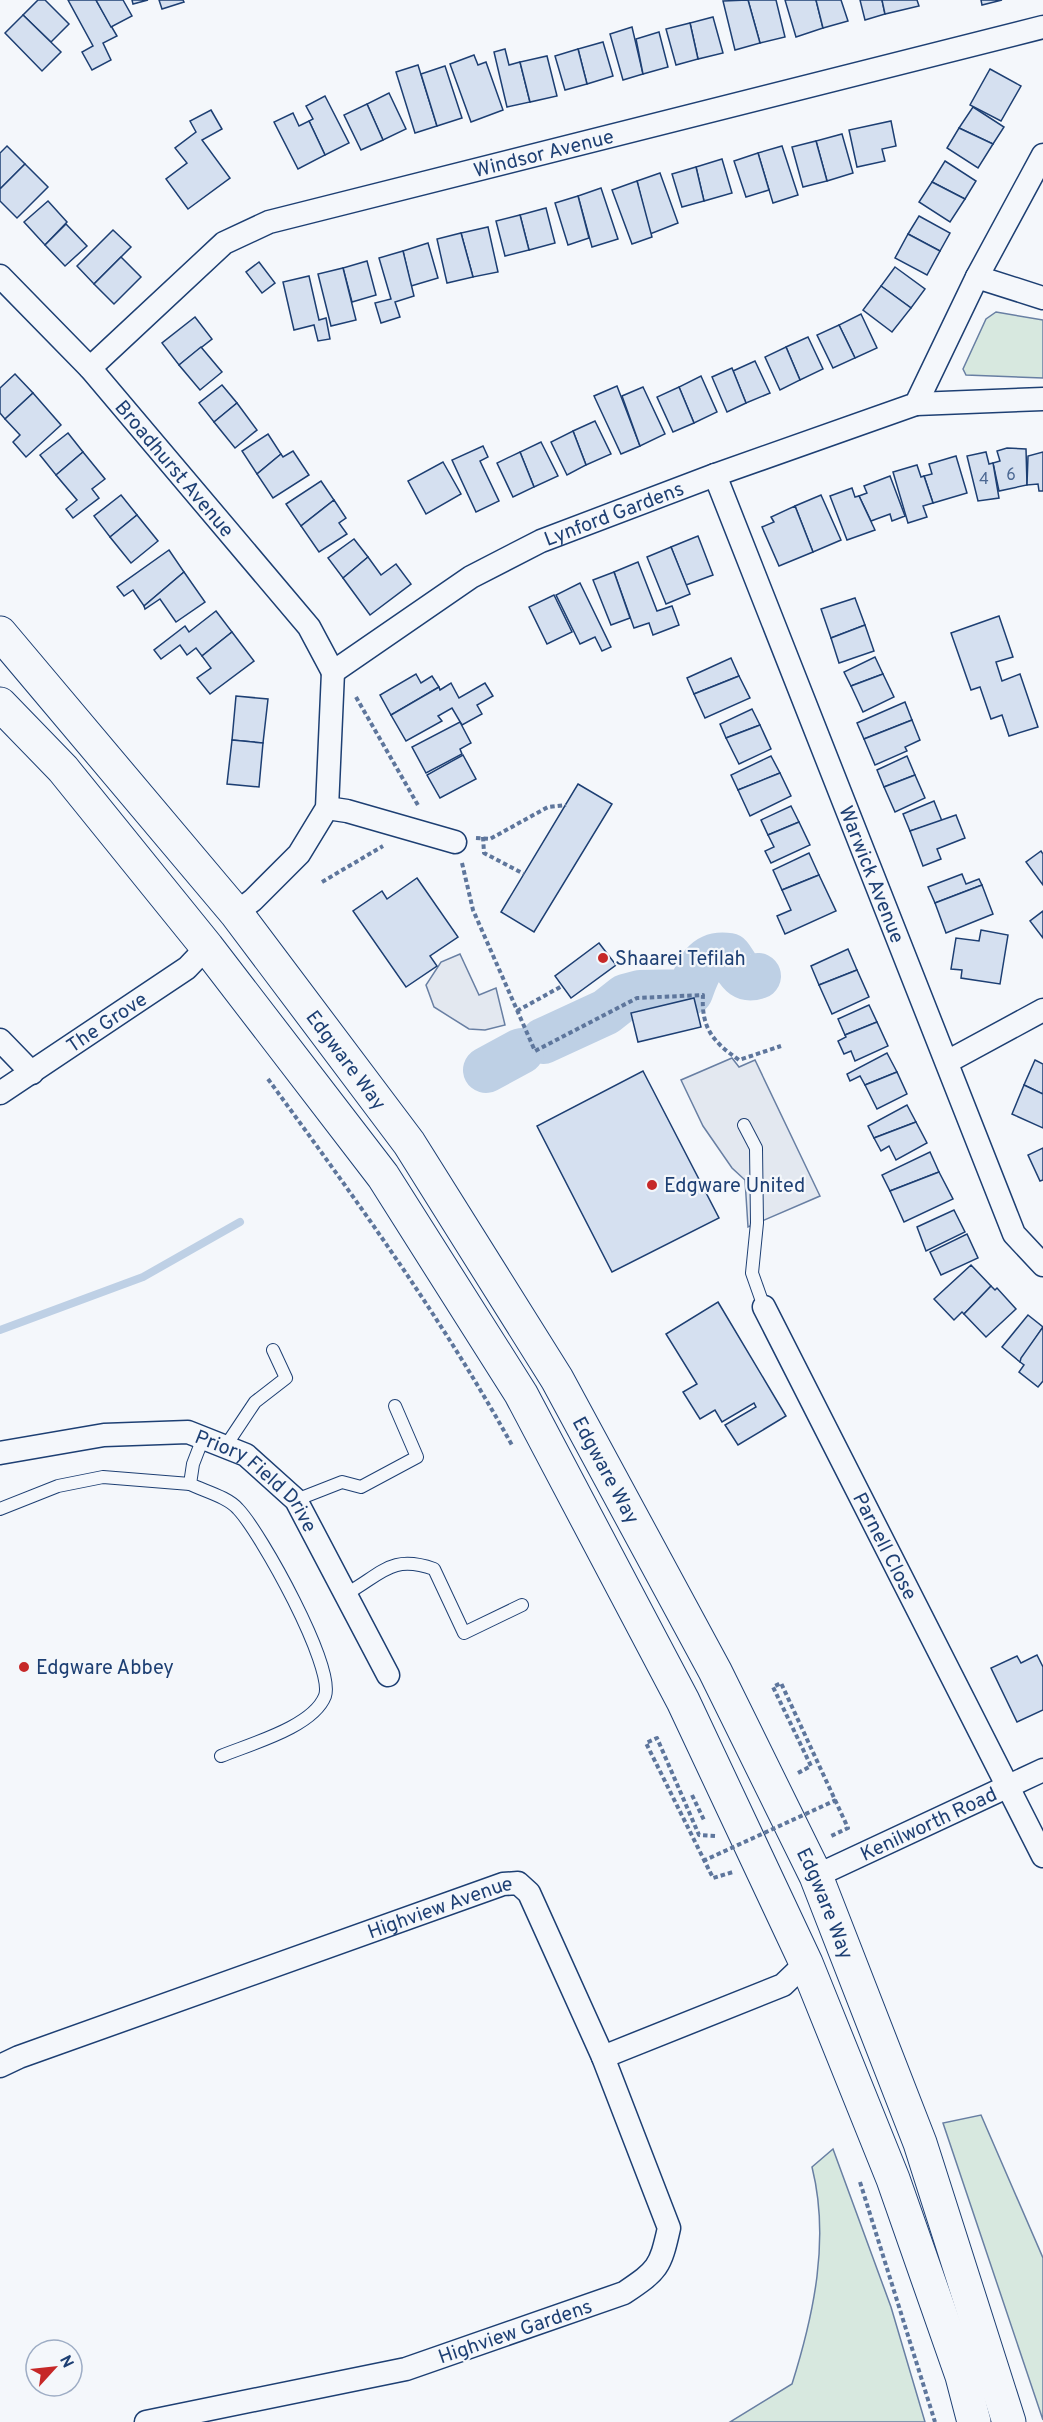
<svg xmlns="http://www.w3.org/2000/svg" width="1043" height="2422" font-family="Overpass,sans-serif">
<rect width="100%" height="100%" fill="#f4f7fb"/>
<g fill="#d7e8df" stroke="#687fa3" stroke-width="1.5">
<polygon points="996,312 1043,320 1043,378 966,375 963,369 986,319"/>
<polygon points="981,2115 1043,2258 1043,2420 943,2123"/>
<path d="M833,2149L891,2307L925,2422H730L792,2384C814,2314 830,2239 812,2167Z"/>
</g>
<g fill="#e3e8f0" stroke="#687fa3" stroke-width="1.5">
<polygon points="460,954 479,995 496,988 505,1025 485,1030 469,1029 434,1007 426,985 441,962"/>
<polygon points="732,1058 739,1067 755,1060 820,1196 748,1227 745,1180 732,1168 703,1126 681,1080"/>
</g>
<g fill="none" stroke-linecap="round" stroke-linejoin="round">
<polyline stroke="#bed0e5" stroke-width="8" points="0,1330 143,1277 240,1222"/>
<g stroke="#bed0e5" stroke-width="46">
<path d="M543,1041L606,1012L625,997L640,993L690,992C697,973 703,952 729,956C738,967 740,982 758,976"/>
<polyline points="486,1070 521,1051"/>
</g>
</g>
<g fill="#d5e0f0" stroke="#1d3f73" stroke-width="1.5">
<polygon points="38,0 45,0 69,24 51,42 23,15"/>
<polygon points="68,0 96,0 117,36 103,43 111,60 92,70 82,52 93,46"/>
<polygon points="96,0 123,0 132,16 111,27"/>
<polygon points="132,0 148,0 133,4"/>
<polygon points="159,0 183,0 184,2 162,9"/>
<polygon points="748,0 776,0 785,37 760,43"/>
<polygon points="748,0 760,43 735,50 723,1"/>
<polygon points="785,0 816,0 823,28 796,37"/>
<polygon points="816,0 841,0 848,21 823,28"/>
<polygon points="860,0 882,0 885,14 865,20"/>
<polygon points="882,0 917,0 919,6 885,14"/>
<polygon points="981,0 1002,0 982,5"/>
<polygon points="23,15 61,52 42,71 5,33"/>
<polygon points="713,17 723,53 698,59 690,23"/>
<polygon points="690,23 698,59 676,65 666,29"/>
<polygon points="632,27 643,74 623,80 610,34"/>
<polygon points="659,32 668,67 643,74 636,39"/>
<polygon points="603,42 613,76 587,84 578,49"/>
<polygon points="505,49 509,65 520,62 530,102 507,107 494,52"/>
<polygon points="578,49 587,84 565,90 555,56"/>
<polygon points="474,55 478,65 486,62 503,110 471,122 450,64"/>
<polygon points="547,56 557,96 530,102 520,62"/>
<polygon points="418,65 437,126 415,133 396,72"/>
<polygon points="445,66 462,118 437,126 421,74"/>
<polygon points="990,69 1021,86 1001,121 970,105"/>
<polygon points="389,93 406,129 383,140 367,104"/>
<polygon points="325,96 349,143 325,155 309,121 313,119 306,106"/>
<polygon points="367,104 383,140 361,150 344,115"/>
<polygon points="973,107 1004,127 993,144 959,128"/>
<polygon points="211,110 222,129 202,140 230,178 188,209 166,179 187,163 175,148 196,132 190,121"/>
<polygon points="293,113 299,126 309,121 325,155 298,169 274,122"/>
<polygon points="891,121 896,146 882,149 885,161 857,167 849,130"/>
<polygon points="959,128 993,144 978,168 947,148"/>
<polygon points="842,134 853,173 827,181 816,141"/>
<polygon points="816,141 827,181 803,187 792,147"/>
<polygon points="7,146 25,164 0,189 0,153"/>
<polygon points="782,146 798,195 773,203 758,153"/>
<polygon points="758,153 769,190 746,197 734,161"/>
<polygon points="722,159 732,193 704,201 696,167"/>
<polygon points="945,161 976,181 965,199 932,182"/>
<polygon points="25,164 48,187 17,218 0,201 0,189"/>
<polygon points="696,167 704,201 682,207 672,174"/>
<polygon points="660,173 678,223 650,234 637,181"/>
<polygon points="637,181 652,237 632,244 612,190"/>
<polygon points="932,182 965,199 950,222 919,202"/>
<polygon points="601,188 618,239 592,247 578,196"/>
<polygon points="578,196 589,238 568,245 555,203"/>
<polygon points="48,201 67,222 45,245 24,222"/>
<polygon points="546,208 555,243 529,250 520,215"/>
<polygon points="520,215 529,250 505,256 496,221"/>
<polygon points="919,216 950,233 940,251 908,234"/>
<polygon points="66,224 87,246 65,266 45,245"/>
<polygon points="488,227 498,272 473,277 461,233"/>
<polygon points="113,230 131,247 94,284 77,266"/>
<polygon points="461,233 473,277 447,283 437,239"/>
<polygon points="908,234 940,251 927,275 895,258"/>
<polygon points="428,243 438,278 411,286 403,251"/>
<polygon points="403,251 414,296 395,302 400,317 381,323 375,303 391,299 379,258"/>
<polygon points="121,257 141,277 114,304 94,284"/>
<polygon points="367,261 376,295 352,302 343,268"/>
<polygon points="259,262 275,283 262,293 246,272"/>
<polygon points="895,267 925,289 911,308 881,286"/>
<polygon points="343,268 356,320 331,326 318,274"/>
<polygon points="309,276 319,320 326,318 330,339 318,341 314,325 294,330 283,282"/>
<polygon points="881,286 911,308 892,332 863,310"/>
<polygon points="861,314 877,348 855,358 839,325"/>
<polygon points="195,317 212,339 179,365 162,343"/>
<polygon points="839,325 855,358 833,368 817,335"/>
<polygon points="808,337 823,369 800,380 786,347"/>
<polygon points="201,347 222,372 200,390 179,365"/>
<polygon points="786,347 800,380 780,390 765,357"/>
<polygon points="755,361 770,393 746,403 733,371"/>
<polygon points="732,368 746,403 727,412 712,377"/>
<polygon points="15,374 33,393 5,419 0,413 0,388"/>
<polygon points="701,376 717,412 694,423 679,387"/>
<polygon points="222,385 237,403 214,422 199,403"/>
<polygon points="617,386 640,446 621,454 594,396"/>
<polygon points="643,387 665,434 640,446 622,396"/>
<polygon points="679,387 694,423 673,432 657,397"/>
<polygon points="33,393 61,425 26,457 13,442 20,435 5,419"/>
<polygon points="237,403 257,430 235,448 214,422"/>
<polygon points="595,421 611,454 586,465 573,431"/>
<polygon points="573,431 586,465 567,475 551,442"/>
<polygon points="68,433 83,452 56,475 40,455"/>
<polygon points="268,434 281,454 257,474 242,451"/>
<polygon points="541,442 558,476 534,487 520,452"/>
<polygon points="483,446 488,457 480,461 499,501 476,512 452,460"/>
<polygon points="1007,448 1026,449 1027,485 999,491 993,463 1000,461 997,451"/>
<polygon points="293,451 309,475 273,498 257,474 281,454 283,457"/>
<polygon points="83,452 105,479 92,489 99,498 73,518 66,509 77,500 56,475"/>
<polygon points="520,452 534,487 513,497 497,463"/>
<polygon points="986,452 989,464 993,463 999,498 978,501 967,456"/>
<polygon points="1043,452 1043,491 1039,491 1038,484 1027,485 1028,456"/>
<polygon points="956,456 967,493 933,503 924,476 932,474 929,464"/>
<polygon points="443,462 461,494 426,514 408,481"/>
<polygon points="917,465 921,477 924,476 933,503 923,506 927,517 908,523 893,472"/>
<polygon points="890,476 905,516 892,521 890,514 871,521 859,496 867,493 864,486"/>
<polygon points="321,481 334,500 301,526 286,504"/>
<polygon points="852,488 855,497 859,496 875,530 847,540 830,496"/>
<polygon points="121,495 137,515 110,537 94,516"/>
<polygon points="821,495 841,540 813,552 795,506"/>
<polygon points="334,500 346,518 339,523 347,534 319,552 301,526"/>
<polygon points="795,506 813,552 779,566 762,527 774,522 771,517"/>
<polygon points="137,515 158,541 131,563 110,537"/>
<polygon points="698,536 713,575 686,585 671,547"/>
<polygon points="354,539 368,557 343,578 328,558"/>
<polygon points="671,547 690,594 666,604 647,557"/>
<polygon points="169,550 184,572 144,606 133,590 124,596 117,587"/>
<polygon points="368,557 381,575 396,564 411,584 370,615 343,578"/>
<polygon points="638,562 657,611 672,606 679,625 653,635 649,623 634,628 614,572"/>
<polygon points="184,572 205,602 176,622 160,599 145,609 144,606"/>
<polygon points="614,572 630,618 611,625 593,580"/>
<polygon points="580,583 611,647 602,651 595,637 580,644 556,595"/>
<polygon points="554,595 572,632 547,644 529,607"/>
<polygon points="855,598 865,625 831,638 821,609"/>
<polygon points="216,611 232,632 202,656 196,648 187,655 180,645 161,659 154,650 185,626 189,632"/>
<polygon points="999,616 1013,657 996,662 1002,681 1020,674 1038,727 1009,736 1002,715 991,719 980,687 971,690 951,633"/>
<polygon points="865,625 874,651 839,663 831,638"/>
<polygon points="232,632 254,661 210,694 197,678 211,668 202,656"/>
<polygon points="875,657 883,674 851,686 844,672"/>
<polygon points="731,658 739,676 694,694 687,678"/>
<polygon points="416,674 421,683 432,676 439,687 391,715 380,695"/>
<polygon points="883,674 894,697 863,712 851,686"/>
<polygon points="739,676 750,698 705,718 694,694"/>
<polygon points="451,683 459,698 485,683 493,696 477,705 482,714 462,725 452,708 438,716 442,721 406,741 391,715 439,687 440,690"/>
<polygon points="236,696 268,699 263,743 232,740"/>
<polygon points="905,702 912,720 864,739 857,723"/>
<polygon points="752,709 760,725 726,738 720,724"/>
<polygon points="912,720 920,740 905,747 907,751 875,765 864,739"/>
<polygon points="460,722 471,743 460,749 462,754 426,773 412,747"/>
<polygon points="760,725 771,749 739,764 726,738"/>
<polygon points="232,740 263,743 259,787 227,784"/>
<polygon points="463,755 476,779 440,798 427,775"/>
<polygon points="771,756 780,773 738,790 731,775"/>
<polygon points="907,756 915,775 884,787 877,770"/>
<polygon points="780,773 791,796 750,816 738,790"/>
<polygon points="915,775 925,798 895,812 884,787"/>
<polygon points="578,784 612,804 534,932 501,912"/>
<polygon points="934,801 942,821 910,831 903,814"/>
<polygon points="791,806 799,822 768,835 761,820"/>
<polygon points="956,815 965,838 937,849 941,859 923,866 910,831"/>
<polygon points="799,822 810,845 771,863 765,851 774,847 768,835"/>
<polygon points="1041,851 1043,854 1043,885 1026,862"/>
<polygon points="809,853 819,875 782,890 773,870"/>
<polygon points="962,874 966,884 979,879 982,885 935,903 928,887"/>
<polygon points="819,875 836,911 785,934 777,916 791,910 782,890"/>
<polygon points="417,878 458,937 430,956 437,966 406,987 353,911 382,891 387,899"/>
<polygon points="982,885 993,914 946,933 935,903"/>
<polygon points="1043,911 1043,938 1030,921"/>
<polygon points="981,930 1008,935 1000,984 961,978 962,970 951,969 956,938 979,941"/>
<polygon points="599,943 616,965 571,998 555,976"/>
<polygon points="848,949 857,970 819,985 811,966"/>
<polygon points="857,970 869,997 832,1014 819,985"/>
<polygon points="694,998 701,1027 638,1042 631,1013"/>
<polygon points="869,1005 877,1022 845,1035 838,1019"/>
<polygon points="877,1022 888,1046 855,1061 851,1051 844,1054 838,1041 846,1037 845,1035"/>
<polygon points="887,1053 897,1072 865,1085 860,1076 850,1081 847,1074"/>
<polygon points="1035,1060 1043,1064 1043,1094 1024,1085"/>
<polygon points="643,1071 719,1218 612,1272 537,1126"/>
<polygon points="897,1072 907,1094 877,1109 865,1085"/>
<polygon points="1024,1085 1043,1094 1043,1128 1012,1114"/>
<polygon points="907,1105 916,1122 874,1138 868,1126"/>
<polygon points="916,1122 927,1143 896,1160 889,1146 881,1151 874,1138"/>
<polygon points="1043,1148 1043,1180 1040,1181 1028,1155"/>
<polygon points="930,1152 939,1172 890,1191 882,1175"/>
<polygon points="939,1172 953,1199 904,1222 890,1191"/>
<polygon points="954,1210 965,1232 926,1251 917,1227"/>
<polygon points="967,1234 978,1258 941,1275 930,1252"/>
<polygon points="971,1265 991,1286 964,1314 962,1312 954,1320 934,1299"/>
<polygon points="991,1286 995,1290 997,1288 1016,1309 986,1337 964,1314"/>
<polygon points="718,1302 786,1416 738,1445 725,1425 756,1407 754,1403 722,1422 715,1410 700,1419 683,1392 697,1384 666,1334"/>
<polygon points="1028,1315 1043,1327 1020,1362 1002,1347"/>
<polygon points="1043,1327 1043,1381 1038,1387 1019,1372 1024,1365 1020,1362 1021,1358"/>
<polygon points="1037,1655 1043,1667 1043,1710 1017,1722 991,1668 1017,1656 1021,1663"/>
</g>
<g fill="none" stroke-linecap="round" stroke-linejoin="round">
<g stroke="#1d3f73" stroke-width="14">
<g id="service">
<polyline points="744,1125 756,1148 757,1223 752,1273 764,1307"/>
<path d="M203,1438L193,1464L190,1484C204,1491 228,1497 238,1509C261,1533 335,1667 325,1696C313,1727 250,1744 221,1756"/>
<polyline points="225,1447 255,1402 286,1378 273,1350"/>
<polyline points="296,1500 342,1482 361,1487 417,1457 395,1406"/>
<polyline points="0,1509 58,1486 103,1477 190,1484"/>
<path d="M346,1594C382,1574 391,1554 434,1569L464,1633L522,1605"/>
</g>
</g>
<g stroke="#1d3f73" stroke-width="25">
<g id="minor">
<path id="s1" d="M0,276L90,368L309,627L333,672"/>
<polyline points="977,277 1043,298"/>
<path id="s2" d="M90,368L224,243L269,222L1043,27"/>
<polyline points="916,404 1043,399"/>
<path id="s3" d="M715,475L1014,1234L1043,1265"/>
<path id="s4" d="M333,672L471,577L541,541L715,475L916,404L977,277L1043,155"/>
<polyline points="327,808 347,811 455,842"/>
<polyline points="236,913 253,900 299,854 327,808 333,672"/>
<polyline points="0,1040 32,1073"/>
<polyline points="947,1062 1043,1010"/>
<path id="s5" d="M0,1093L187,968L207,947"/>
<path id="s6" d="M764,1307L1043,1856"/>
<path id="s7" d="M0,1453L104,1435L188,1432L246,1455L296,1500L388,1675"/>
<path id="s8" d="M816,1876L1043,1770"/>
<polyline points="603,2057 783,1985 806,1963"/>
<path id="s9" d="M0,2066L19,2057L503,1884L518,1883L529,1893L603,2057L669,2228C660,2268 658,2270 624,2293L406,2369L146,2422"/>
</g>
</g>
<g stroke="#1d3f73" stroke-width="35">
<g id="trunk">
<path id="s10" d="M0,633L236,913L409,1143L557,1379L715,1671L816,1876L920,2143L1009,2422"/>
<polyline points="0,704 63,769 207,947 383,1176 521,1394 683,1701 806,1963 893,2179 962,2376 974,2422"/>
</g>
</g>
<g stroke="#5e769c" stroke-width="4" stroke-dasharray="4.5 3" stroke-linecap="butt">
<polyline points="356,697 419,807"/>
<polyline points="483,837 484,853 524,874"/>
<polyline points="476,838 490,839 548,807 566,805"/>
<path d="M462,863L473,910L535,1051L637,998L703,995C701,1028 713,1042 739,1060L781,1046"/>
<polyline points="322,882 383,846"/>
<polyline points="517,1011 562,986"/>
<path d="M268,1079C355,1198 442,1318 513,1447"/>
<polyline points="798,1773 811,1766 773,1687 781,1683 848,1828 829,1837"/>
<polyline points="692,1795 704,1820"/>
<polyline points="715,1836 699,1835 657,1738 646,1743 713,1878 733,1872"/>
<polyline points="860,2182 935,2422"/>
</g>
<use href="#service" stroke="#f4f7fb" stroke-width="12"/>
<use href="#minor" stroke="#f4f7fb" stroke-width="22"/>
<use href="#trunk" stroke="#f4f7fb" stroke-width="33"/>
<polyline stroke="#5e769c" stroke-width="4" stroke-dasharray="4.5 3" stroke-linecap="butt" points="703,1861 836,1800"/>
</g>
<g fill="#c62828" stroke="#f4f7fb" stroke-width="2">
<circle cx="603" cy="958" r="6"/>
<circle cx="652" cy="1185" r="6"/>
<circle cx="24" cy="1667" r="6"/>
</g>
<g text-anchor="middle" stroke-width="4.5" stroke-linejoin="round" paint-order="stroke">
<g font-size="16" fill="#4b6792">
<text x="1011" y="480">6</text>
<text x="984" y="484">4</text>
</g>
<g font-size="20" fill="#1d3f73" stroke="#f4f7fb">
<text dy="7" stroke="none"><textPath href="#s2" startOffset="516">Windsor Avenue</textPath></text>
<text dy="7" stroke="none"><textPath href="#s1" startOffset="260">Broadhurst Avenue</textPath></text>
<text dy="7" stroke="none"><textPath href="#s4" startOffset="324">Lynford Gardens</textPath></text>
<text dy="7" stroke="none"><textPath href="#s3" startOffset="429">Warwick Avenue</textPath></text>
<text dy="7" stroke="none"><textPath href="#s5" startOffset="128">The Grove</textPath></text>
<text dy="7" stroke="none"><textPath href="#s10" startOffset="550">Edgware Way</textPath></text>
<text dy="7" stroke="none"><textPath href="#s10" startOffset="1036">Edgware Way</textPath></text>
<text dy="7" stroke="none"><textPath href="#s7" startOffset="276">Priory Field Drive</textPath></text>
<text dy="7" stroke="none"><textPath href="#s6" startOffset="268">Parnell Close</textPath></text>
<text dy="7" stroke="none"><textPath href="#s8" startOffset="124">Kenilworth Road</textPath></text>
<text dy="7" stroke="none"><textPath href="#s10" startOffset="1522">Edgware Way</textPath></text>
<text dy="7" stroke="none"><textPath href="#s9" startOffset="468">Highview Avenue</textPath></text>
<text transform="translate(515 2331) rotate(-19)" y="7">Highview Gardens</text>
</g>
<g font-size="20" fill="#1d3f73" stroke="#f4f7fb" text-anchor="start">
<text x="615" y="965">Shaarei Tefilah</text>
<text x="664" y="1192">Edgware United</text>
<text x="36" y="1674">Edgware Abbey</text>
</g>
</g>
<g transform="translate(54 2368) rotate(63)"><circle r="28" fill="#f4f7fb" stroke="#9eadc5" stroke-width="1.5"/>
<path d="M0-4.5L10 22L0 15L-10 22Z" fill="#c62828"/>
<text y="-9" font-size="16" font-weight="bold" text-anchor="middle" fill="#1d3f73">N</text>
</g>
</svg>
